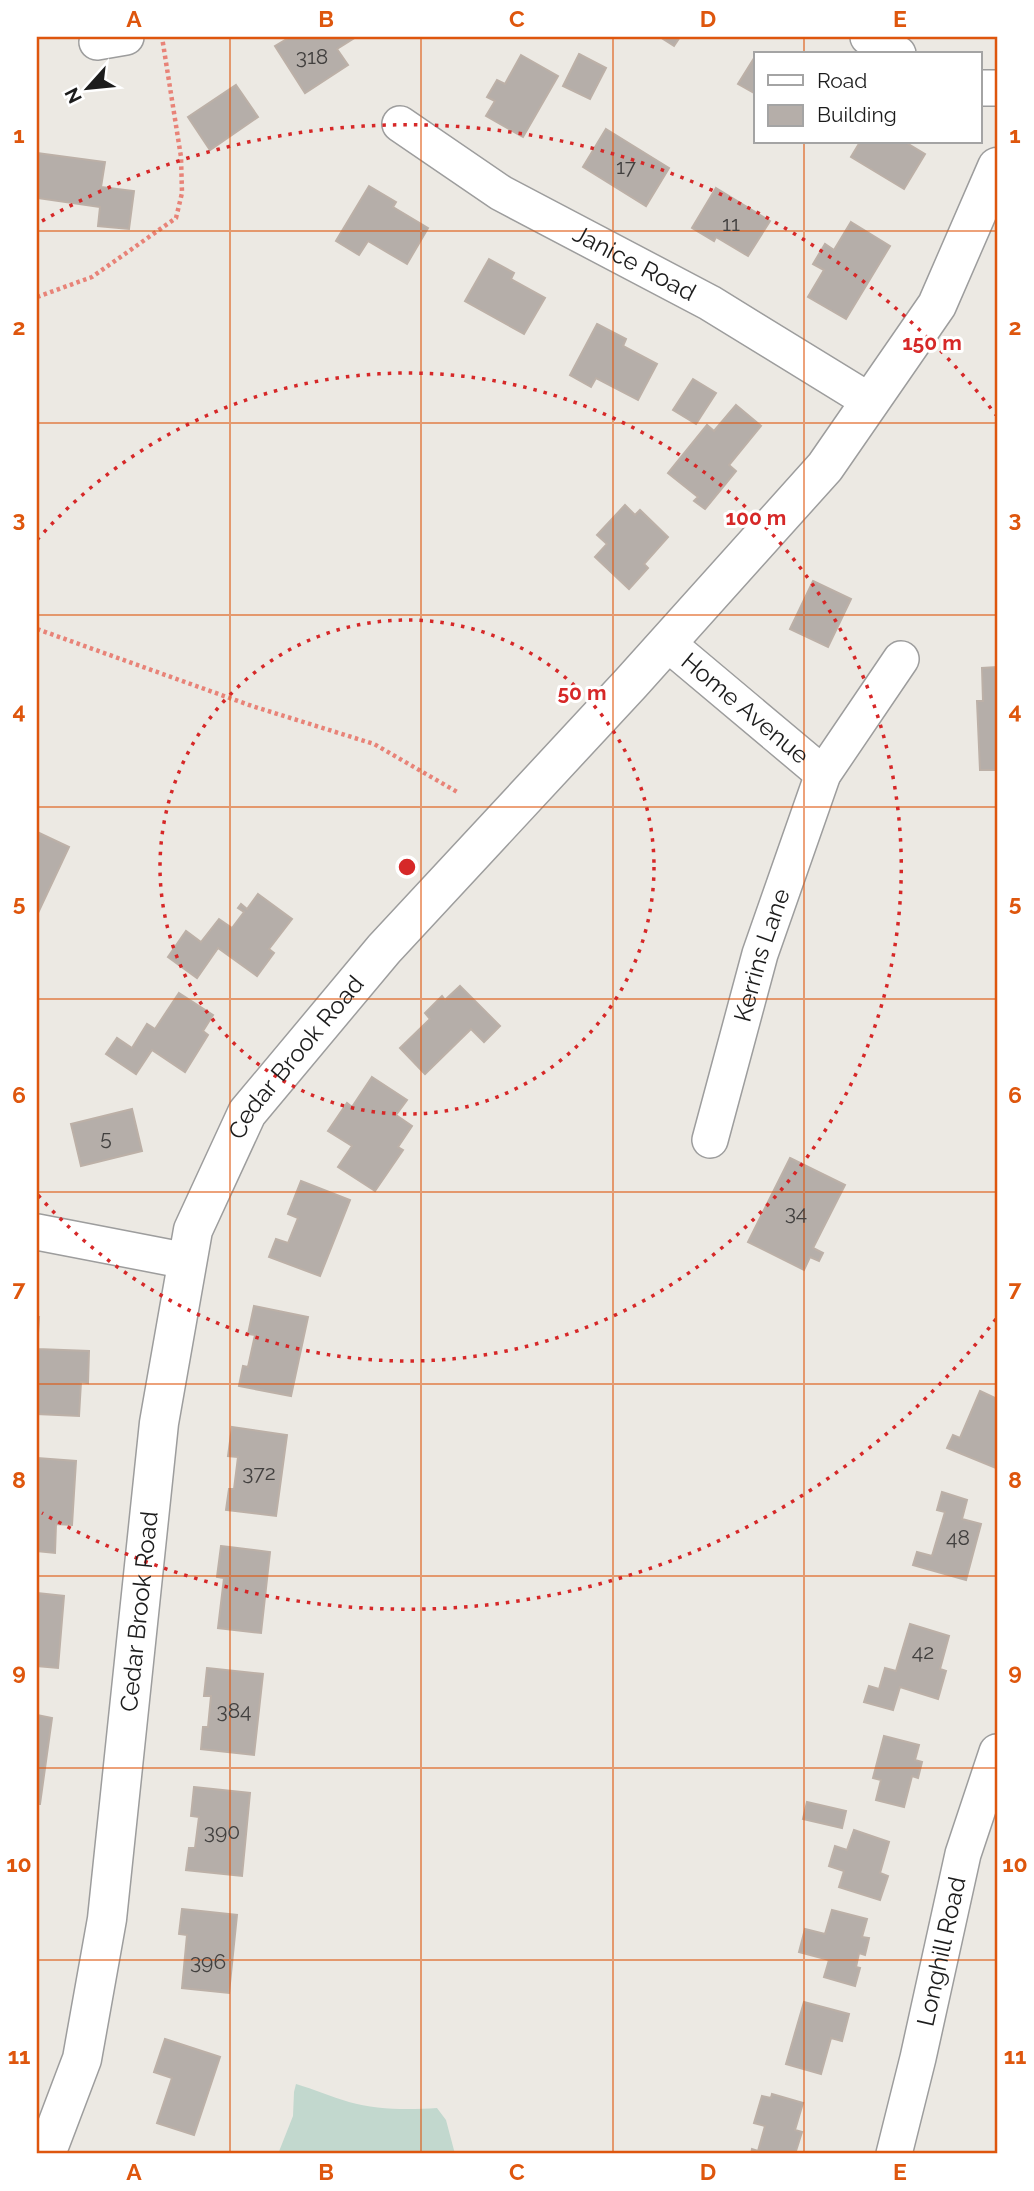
<svg xmlns="http://www.w3.org/2000/svg" width="1034" height="2191" font-family="Raleway,sans-serif">
<rect width="100%" height="100%" fill="#ece9e3"/>
<path fill="#c2d8ce" d="M296,2084C314,2089 331,2097 349,2102C376,2110 409,2110 437,2108L446,2120L455,2154H278L293,2116L294,2092Z"/>
<g fill="#b5aea9" stroke="#bcb0a7" stroke-width="2">
<polygon points="290,37 289,37 356,37 337,49 348,65 305,93 275,46"/>
<polygon points="660,37 680,37 674,46"/>
<polygon points="579,54 606,68 590,99 563,86"/>
<polygon points="521,55 558,76 523,137 486,116 495,101 487,97 497,80 505,84"/>
<polygon points="756,55 756,94 738,84"/>
<polygon points="236,85 258,117 210,150 188,117"/>
<polygon points="606,129 669,168 646,206 583,167"/>
<polygon points="860,142 905,142 925,154 904,189 851,157"/>
<polygon points="37,153 105,162 101,187 134,191 129,229 98,226 100,207 37,198"/>
<polygon points="369,186 396,202 393,207 428,228 407,264 368,241 359,255 336,241"/>
<polygon points="716,188 770,221 748,256 716,237 714,241 692,228"/>
<polygon points="851,222 890,246 846,319 808,297 824,270 813,264 825,244 834,250"/>
<polygon points="489,259 514,273 511,279 545,298 524,334 465,301"/>
<polygon points="597,324 626,339 623,346 657,364 638,400 596,378 591,387 570,375"/>
<polygon points="693,379 716,393 696,424 673,410"/>
<polygon points="736,405 761,426 729,465 736,471 705,509 694,501 698,497 668,473 707,425 714,431"/>
<polygon points="625,505 635,515 640,510 668,537 644,564 648,568 629,589 595,557 607,544 597,535"/>
<polygon points="813,581 851,599 828,647 790,629"/>
<polygon points="997,667 997,770 980,770 977,701 983,701 982,668"/>
<polygon points="37,832 69,847 37,915"/>
<polygon points="258,894 292,919 269,949 274,953 257,976 218,948 197,978 168,957 186,931 201,942 219,919 232,928 244,912 238,908 241,904 247,909"/>
<polygon points="460,986 500,1026 484,1042 471,1029 425,1074 400,1048 430,1019 425,1013 442,996 445,1000"/>
<polygon points="179,993 213,1015 203,1031 208,1035 185,1072 152,1050 136,1074 106,1054 117,1038 132,1048 147,1024 155,1029"/>
<polygon points="372,1077 407,1100 396,1115 412,1126 398,1147 403,1150 375,1191 338,1167 352,1146 328,1131 347,1103 352,1107"/>
<polygon points="132,1109 142,1151 81,1166 71,1124"/>
<polygon points="790,1158 845,1185 813,1248 823,1253 819,1261 810,1257 804,1270 748,1242"/>
<polygon points="301,1181 350,1200 320,1276 269,1257 276,1239 288,1243 298,1218 288,1214"/>
<polygon points="254,1306 308,1317 291,1396 239,1386 243,1366 248,1367 255,1335 248,1334"/>
<polygon points="37,1317 39,1317 37,1349 89,1351 88,1383 81,1382 79,1416 37,1414 38,1373 37,1373"/>
<polygon points="980,1391 997,1399 996,1468 947,1448 953,1435 960,1438"/>
<polygon points="232,1427 287,1435 276,1516 226,1510 229,1489 234,1489 238,1457 228,1456"/>
<polygon points="37,1458 76,1461 72,1525 56,1524 55,1553 37,1551"/>
<polygon points="942,1492 967,1500 962,1519 981,1524 966,1580 913,1565 917,1552 932,1556 945,1512 937,1510"/>
<polygon points="221,1546 270,1552 261,1633 218,1628 224,1578 217,1577"/>
<polygon points="37,1593 64,1596 58,1668 37,1666"/>
<polygon points="910,1624 949,1636 940,1669 946,1671 938,1699 900,1687 893,1710 864,1702 869,1686 879,1689 885,1668 896,1671"/>
<polygon points="207,1668 263,1674 254,1755 201,1749 203,1727 208,1727 211,1696 204,1696"/>
<polygon points="37,1715 52,1718 40,1804 37,1804"/>
<polygon points="884,1736 919,1745 915,1760 922,1762 918,1778 912,1776 904,1807 876,1800 881,1780 873,1778"/>
<polygon points="194,1787 250,1793 242,1876 186,1870 189,1848 195,1848 199,1817 191,1816"/>
<polygon points="807,1802 846,1811 842,1828 803,1819"/>
<polygon points="854,1830 889,1842 880,1873 888,1876 880,1900 839,1887 844,1871 829,1866 835,1846 847,1850"/>
<polygon points="182,1909 237,1915 229,1993 182,1988 187,1935 179,1934"/>
<polygon points="832,1910 867,1919 862,1937 869,1938 865,1955 859,1953 856,1967 860,1968 855,1986 824,1977 829,1960 799,1952 805,1929 825,1934"/>
<polygon points="804,2002 849,2014 842,2041 831,2038 821,2074 786,2064"/>
<polygon points="165,2039 220,2057 194,2135 157,2123 172,2078 154,2072"/>
<polygon points="772,2094 803,2103 795,2130 802,2132 795,2154 751,2154 752,2149 758,2151 765,2126 754,2123 762,2096 771,2098"/>
</g>
<g fill="none" stroke-linecap="round" stroke-linejoin="round">
<g stroke="#9d9d9d" stroke-width="38">
<g id="minor">
<polyline points="868,37 898,54"/>
<polyline points="97,42 126,37"/>
<polyline points="980,88 997,88"/>
<path id="s1" d="M400,124L501,193L710,303L871,402"/>
<path id="s2" d="M667,643L823,774"/>
<path id="s3" d="M710,1140L760,954L823,774L901,659"/>
<polyline points="37,1232 187,1261"/>
<path id="s4" d="M894,2154L918,2058L963,1854L997,1752"/>
</g>
</g>
<g stroke="#9d9d9d" stroke-width="41">
<g id="tertiary">
<path id="s5" d="M46,2154L82,2059L107,1919L159,1423L193,1230L247,1113L384,949L631,683L825,467L937,305L997,167"/>
</g>
</g>
<g stroke="#e88378" stroke-width="4.5" stroke-dasharray="3.5 3.5" stroke-linecap="butt">
<polyline points="37,297 92,277 176,218 182,193 181,157 162,37"/>
<polyline points="37,629 252,706 374,744 459,793"/>
</g>
<use href="#minor" stroke="#fff" stroke-width="35"/>
<use href="#tertiary" stroke="#fff" stroke-width="38"/>
</g>
<path fill="none" stroke="#de560d" stroke-width="2" stroke-opacity="0.55" d="M230,37V2154M421,37V2154M613,37V2154M804,37V54M804,142V2154M37,231H997M37,423H997M37,615H997M37,807H997M37,999H997M37,1192H997M37,1384H997M37,1576H997M37,1768H997M37,1960H997"/>
<g fill="none" stroke="#d62828" stroke-width="3.5" stroke-dasharray="3.5 7">
<circle cx="407" cy="867" r="247"/>
<path d="M37 540A494 494 0 1 1 37 1194"/>
<path d="M996 1319A742 742 0 0 1 42 1513M42 221A742 742 0 0 1 996 415"/>
</g>
<g text-anchor="middle" stroke-width="6" stroke-linejoin="round" paint-order="stroke">
<g font-size="21" fill="#42403f">
<text x="312" y="64">318</text>
<text x="626" y="174">17</text>
<text x="731" y="231">11</text>
<text x="106" y="1145">5</text>
<text x="796" y="1220">34</text>
<text x="259" y="1480">372</text>
<text x="958" y="1545">48</text>
<text x="923" y="1659">42</text>
<text x="234" y="1718">384</text>
<text x="222" y="1839">390</text>
<text x="208" y="1969">396</text>
</g>
<g font-size="24" fill="#1c1c1c" stroke="#fff">
<text dy="8" stroke="none"><textPath href="#s1" startOffset="273">Janice Road</textPath></text>
<text dy="8" stroke="none"><textPath href="#s2" startOffset="102">Home Avenue</textPath></text>
<text dy="8" stroke="none"><textPath href="#s3" startOffset="192">Kerrins Lane</textPath></text>
<text dy="8" stroke="none"><textPath href="#s5" startOffset="1141">Cedar Brook Road</textPath></text>
<text dy="8" stroke="none"><textPath href="#s5" startOffset="553">Cedar Brook Road</textPath></text>
<text dy="8" stroke="none"><textPath href="#s4" startOffset="208">Longhill Road</textPath></text>
</g>
</g>
<circle cx="407" cy="867" r="10" fill="#d62828" stroke="#fff" stroke-width="3.5"/>
<g font-size="21" text-anchor="middle" font-weight="bold" fill="#d62828" stroke="#fff" stroke-width="6" stroke-linejoin="round" paint-order="stroke">
<text x="932" y="350">150 m</text>
<text x="756" y="525">100 m</text>
<text x="582" y="700">50 m</text>
</g>
<rect width="1034" height="2191" fill="none" stroke="#ffffff" stroke-width="77"/>
<rect x="754" y="52" width="228" height="91" fill="#ffffff" stroke="#a4a4a4" stroke-width="2"/>
<rect x="768" y="75" width="35" height="10" fill="#ffffff" stroke="#a4a4a4" stroke-width="2"/>
<text x="817" y="88" font-size="21" fill="#1c1c1c">Road</text>
<rect x="768" y="105" width="35" height="21" fill="#b5aea9" stroke="#a4a4a4" stroke-width="2"/>
<text x="817" y="122" font-size="21" fill="#1c1c1c">Building</text>
<g transform="translate(88 88) rotate(243)" stroke="#ffffff" stroke-width="5" paint-order="stroke">
<path d="M0-5L12 26L0 18L-12 26Z" fill="#1c1c1c"/>
<text y="-10" font-size="19" font-weight="bold" text-anchor="middle" fill="#1c1c1c">N</text>
</g>
<rect x="38" y="38" width="958" height="2114" fill="none" stroke="#de560d" stroke-width="2.5"/>
<g font-size="23" text-anchor="middle" font-weight="bold" fill="#de560d">
<text x="134" y="27">A</text>
<text x="326" y="27">B</text>
<text x="517" y="27">C</text>
<text x="708" y="27">D</text>
<text x="900" y="27">E</text>
<text x="19" y="143">1</text>
<text x="1015" y="143">1</text>
<text x="19" y="335">2</text>
<text x="1015" y="335">2</text>
<text x="19" y="527">3</text>
<text x="1015" y="527">3</text>
<text x="19" y="719">4</text>
<text x="1015" y="719">4</text>
<text x="19" y="911">5</text>
<text x="1015" y="911">5</text>
<text x="19" y="1103">6</text>
<text x="1015" y="1103">6</text>
<text x="19" y="1296">7</text>
<text x="1015" y="1296">7</text>
<text x="19" y="1488">8</text>
<text x="1015" y="1488">8</text>
<text x="19" y="1680">9</text>
<text x="1015" y="1680">9</text>
<text x="19" y="1872">10</text>
<text x="1015" y="1872">10</text>
<text x="19" y="2064">11</text>
<text x="1015" y="2064">11</text>
<text x="134" y="2180">A</text>
<text x="326" y="2180">B</text>
<text x="517" y="2180">C</text>
<text x="708" y="2180">D</text>
<text x="900" y="2180">E</text>
</g>
</svg>
